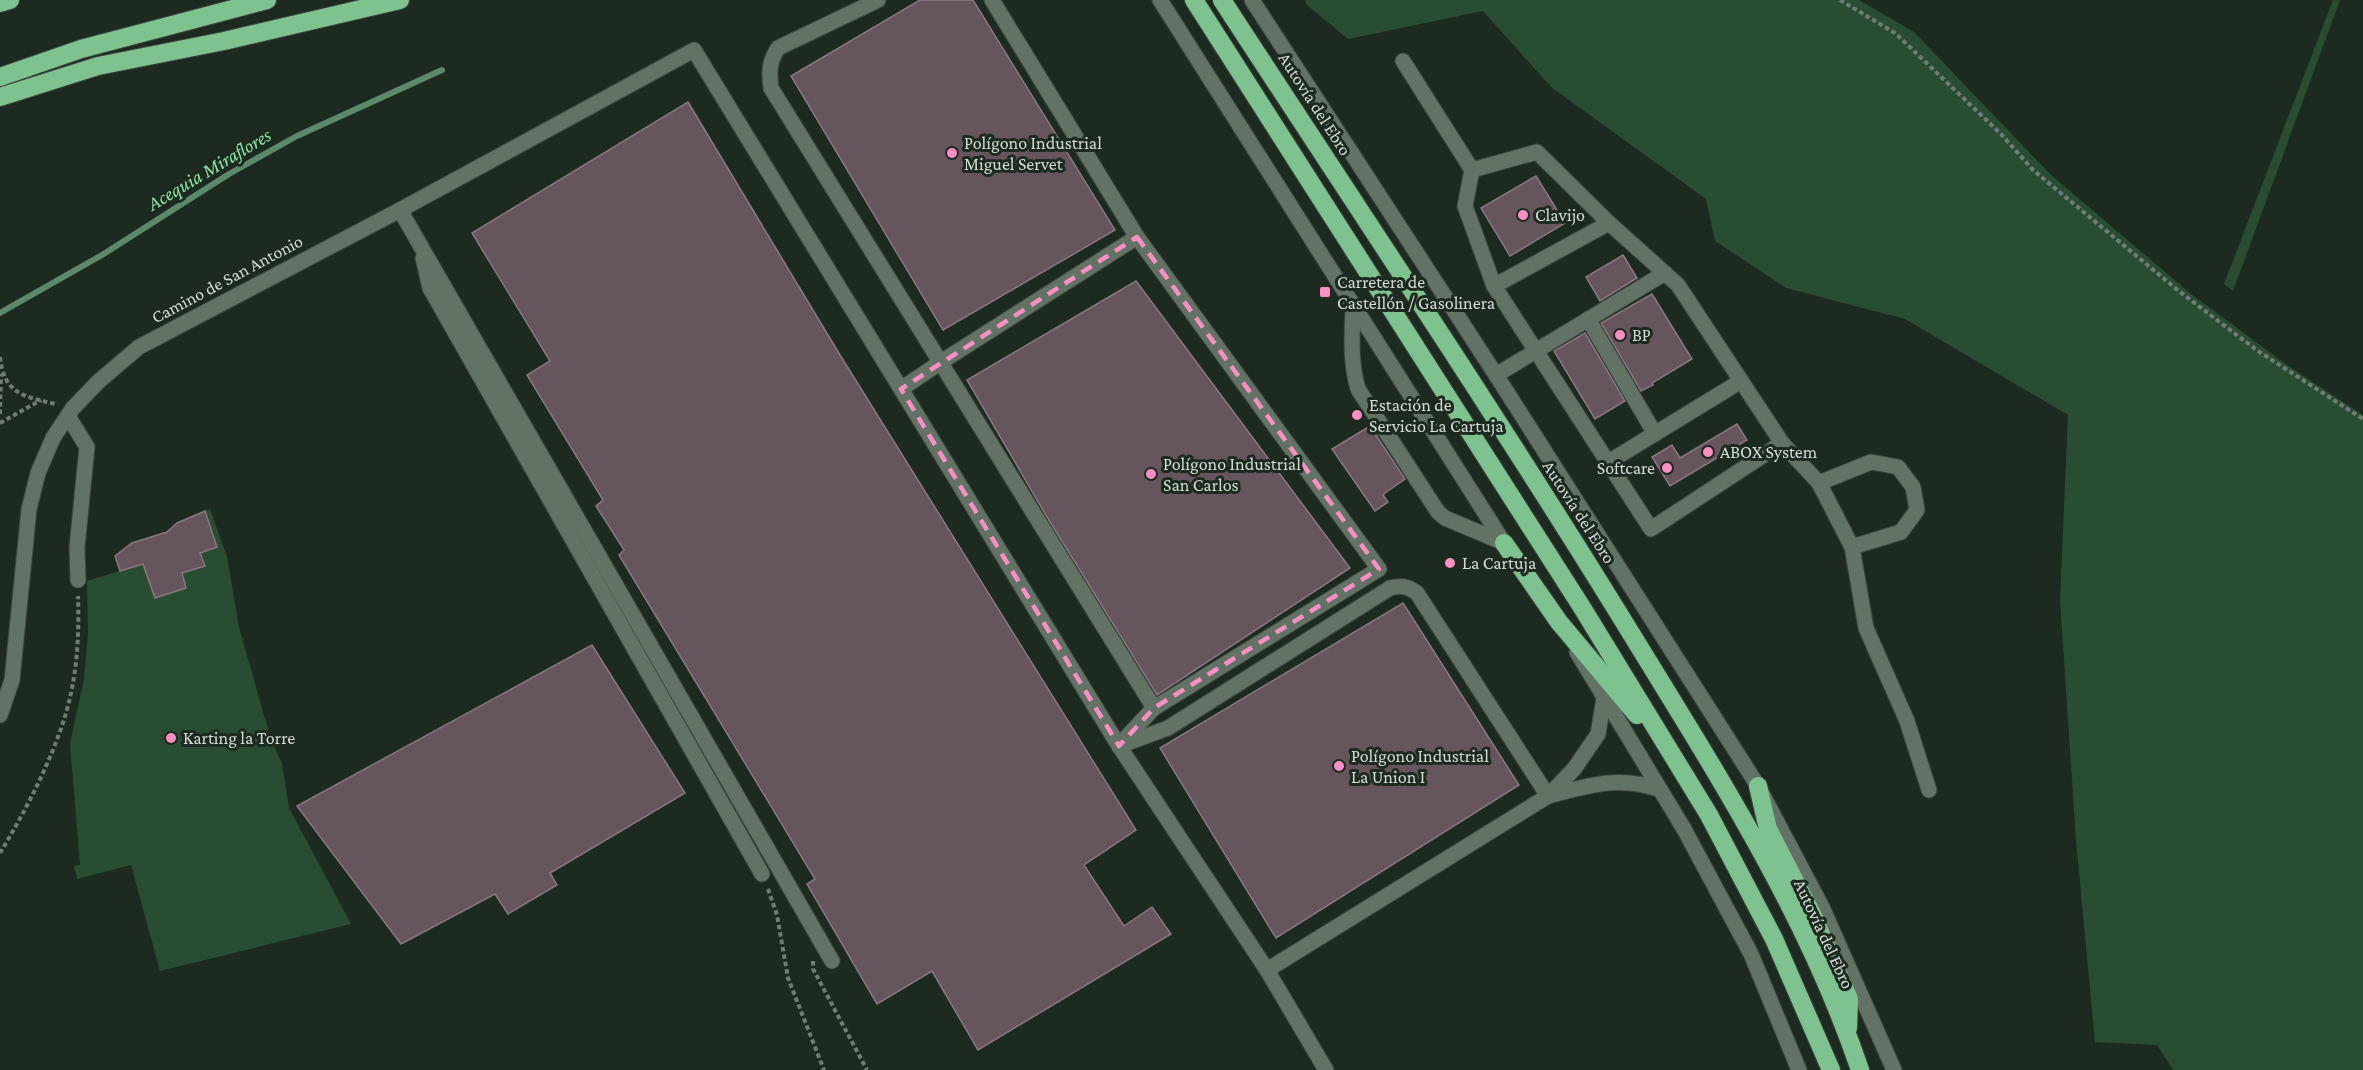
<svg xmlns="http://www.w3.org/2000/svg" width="2363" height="1070" font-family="'Crimson Pro',serif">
<rect width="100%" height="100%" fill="#1d2a20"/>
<g fill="#294d33">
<polygon points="1305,0 1859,0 1914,32 2051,175 2191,294 2287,365 2363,415 2363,1070 2173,1070 2157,1045 2095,1042 2076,840 2060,600 2068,415 1905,319 1786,288 1715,241 1706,199 1551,87 1483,11 1348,39 1307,5"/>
<polygon points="2333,0 2340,0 2233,291 2224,284"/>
<polygon points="210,509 227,557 239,627 272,743 282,763 289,808 351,924 160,971 131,865 77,879 74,866 80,865 70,743 84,679 88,634 87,581 120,571 115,556 132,543 167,532 177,523"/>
</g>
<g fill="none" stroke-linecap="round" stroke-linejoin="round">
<polyline stroke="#5c896a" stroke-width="6" points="0,313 102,255 229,174 297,136 442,70"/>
</g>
<g fill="#67555d" stroke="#8a777f" stroke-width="1.5">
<polygon points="920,0 973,0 1115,230 943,330 791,76"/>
<polygon points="688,102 840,355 1136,830 1084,865 1124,926 1152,907 1171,934 978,1050 932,971 877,1004 807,884 815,879 619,555 624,550 596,506 603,500 527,375 550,361 472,233"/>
<polygon points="1536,176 1565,223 1510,256 1481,208"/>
<polygon points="1623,255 1637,278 1600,301 1586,277"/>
<polygon points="1136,281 1350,568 1157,695 1047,517 967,380"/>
<polygon points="1652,294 1692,359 1652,383 1653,385 1641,391 1601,323"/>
<polygon points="1585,333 1625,401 1595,419 1554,351"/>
<polygon points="1737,424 1747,440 1670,486 1652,457 1672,445 1680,458"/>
<polygon points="1370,426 1405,479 1385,493 1383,495 1388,502 1375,511 1332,449"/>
<polygon points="205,511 217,547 200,553 205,566 182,573 186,588 155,598 143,564 120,571 115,556 132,543 167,532 177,523"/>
<polygon points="1403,603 1519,785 1276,938 1160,748"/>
<polygon points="592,645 685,793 550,873 557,885 508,914 495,894 401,944 297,806"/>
</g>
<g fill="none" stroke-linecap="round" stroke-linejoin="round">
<g stroke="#3c473e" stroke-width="17">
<g id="minor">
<path d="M878,0L778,48C769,62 769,72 771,88L1154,708L1379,569L1137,237L992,0"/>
<polyline points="1160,0 1504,543"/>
<polyline points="1252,0 1496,375 1758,786 1822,907 1894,1070"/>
<polyline points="1403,61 1472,170 1465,206 1494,286 1651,529 1782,443 1678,285 1609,223 1537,152 1472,170"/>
<polyline points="400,210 832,961"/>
<polyline points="423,258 430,288 762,874"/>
<polyline points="1494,286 1609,223"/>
<path d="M1353,307C1352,335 1350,362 1358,389L1438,512L1445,518L1504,543"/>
<polyline points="1588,319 1655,434"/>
<polyline points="1496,375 1665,273"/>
<polyline points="901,389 941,362 1137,237"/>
<polyline points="68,416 87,447 77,547 78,580"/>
<polyline points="1782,443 1819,483 1852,547 1866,628 1907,721 1929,790"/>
<polyline points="1607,463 1741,381"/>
<polyline points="1819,483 1871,462 1898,467 1913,487 1917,510 1901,532 1852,547"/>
<polyline points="1577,652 1684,829 1751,954 1799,1070"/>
<polyline points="0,715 12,680 29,509 38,473 53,438 73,408 99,381 139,347 400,210 694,50 1119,746 1267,970 1326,1070"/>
<polyline points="1121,743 1154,708"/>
<path d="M1119,746L1168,728L1390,588C1401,585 1407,586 1417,593L1548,796"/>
<path d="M1548,796C1587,786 1618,775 1658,789"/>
<polyline points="1267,970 1548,796 1574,769 1598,734 1604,698"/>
</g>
</g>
<g stroke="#3c473e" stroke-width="20">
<g id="highway">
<polyline points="1194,0 1583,609 1709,815 1774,939 1831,1070"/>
<path d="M1222,0C1362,215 1506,429 1640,648C1723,783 1809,919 1860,1070"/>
<polyline points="0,3 10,0"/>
<polyline points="0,77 81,49 267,0"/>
<polyline points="0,97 98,66 224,41 400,0"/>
<polyline points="1504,543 1559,622 1637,715"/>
<polyline points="1758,786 1768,829 1813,916 1849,999 1848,1028"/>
</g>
</g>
<g stroke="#717c74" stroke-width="4" stroke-dasharray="4.5 3" stroke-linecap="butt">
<polyline points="1840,0 1895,33 2001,134 2033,170 2180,292 2258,351 2363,419"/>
<path d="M0,357C4,394 23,396 55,404"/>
<polyline points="0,414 1,374"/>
<polyline points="0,423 41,400"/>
<path d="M0,853C27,809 61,743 71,693C78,661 79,628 78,596"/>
<polyline points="768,889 777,915 788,978 824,1070"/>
<polyline points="813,961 813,969 867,1070"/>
</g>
<use href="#minor" stroke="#627265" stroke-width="15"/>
<use href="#highway" stroke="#7ec38f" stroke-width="18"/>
</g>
<path fill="none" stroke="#fb8fc4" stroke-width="4.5" stroke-dasharray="12 8" stroke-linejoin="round" d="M1137,237L1379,569L1154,708L1119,746L901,389Z"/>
<g fill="#fb8fc4" stroke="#1d2a20" stroke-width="2">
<circle cx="952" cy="153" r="6"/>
<circle cx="1523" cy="215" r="6"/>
<rect x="1319" y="286" width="12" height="12" rx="3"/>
<circle cx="1620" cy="335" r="6"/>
<circle cx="1357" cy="415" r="6"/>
<circle cx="1708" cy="452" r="6"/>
<circle cx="1667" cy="468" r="6"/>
<circle cx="1151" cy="474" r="6"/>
<circle cx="1450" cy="563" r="6"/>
<circle cx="171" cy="738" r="6"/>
<circle cx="1339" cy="766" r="6"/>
</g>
<g text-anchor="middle" stroke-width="6" stroke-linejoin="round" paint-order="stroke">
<g font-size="18" fill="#d3dbd5" stroke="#1d2a20">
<text transform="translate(1315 104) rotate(57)" y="6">Autovía del Ebro</text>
<text transform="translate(227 279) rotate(-28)" y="6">Camino de San Antonio</text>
<text transform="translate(1579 512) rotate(57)" y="6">Autovía del Ebro</text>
<text transform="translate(1824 934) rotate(65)" y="6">Autovía del Ebro</text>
</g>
<g font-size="18" fill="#d3dbd5" stroke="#1d2a20" text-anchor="start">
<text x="964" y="149">Polígono Industrial<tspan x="964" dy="21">Miguel Servet</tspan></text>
<text x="1535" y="221">Clavijo</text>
<text x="1337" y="288">Carretera de<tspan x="1337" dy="21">Castellón / Gasolinera</tspan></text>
<text x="1632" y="341">BP</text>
<text x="1369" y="411">Estación de<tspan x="1369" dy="21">Servicio La Cartuja</tspan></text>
<text x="1720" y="458">ABOX System</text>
<text x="1163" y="470">Polígono Industrial<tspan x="1163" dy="21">San Carlos</tspan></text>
<text x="1655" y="474" text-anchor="end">Softcare</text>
<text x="1462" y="569">La Cartuja</text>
<text x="183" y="744">Karting la Torre</text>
<text x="1351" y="762">Polígono Industrial<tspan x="1351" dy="21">La Union I</tspan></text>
</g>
<g font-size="20" font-style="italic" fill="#8ce1a1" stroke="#1d2a20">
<text transform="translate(209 169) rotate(-31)" y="7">Acequia Miraflores</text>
</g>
</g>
</svg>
